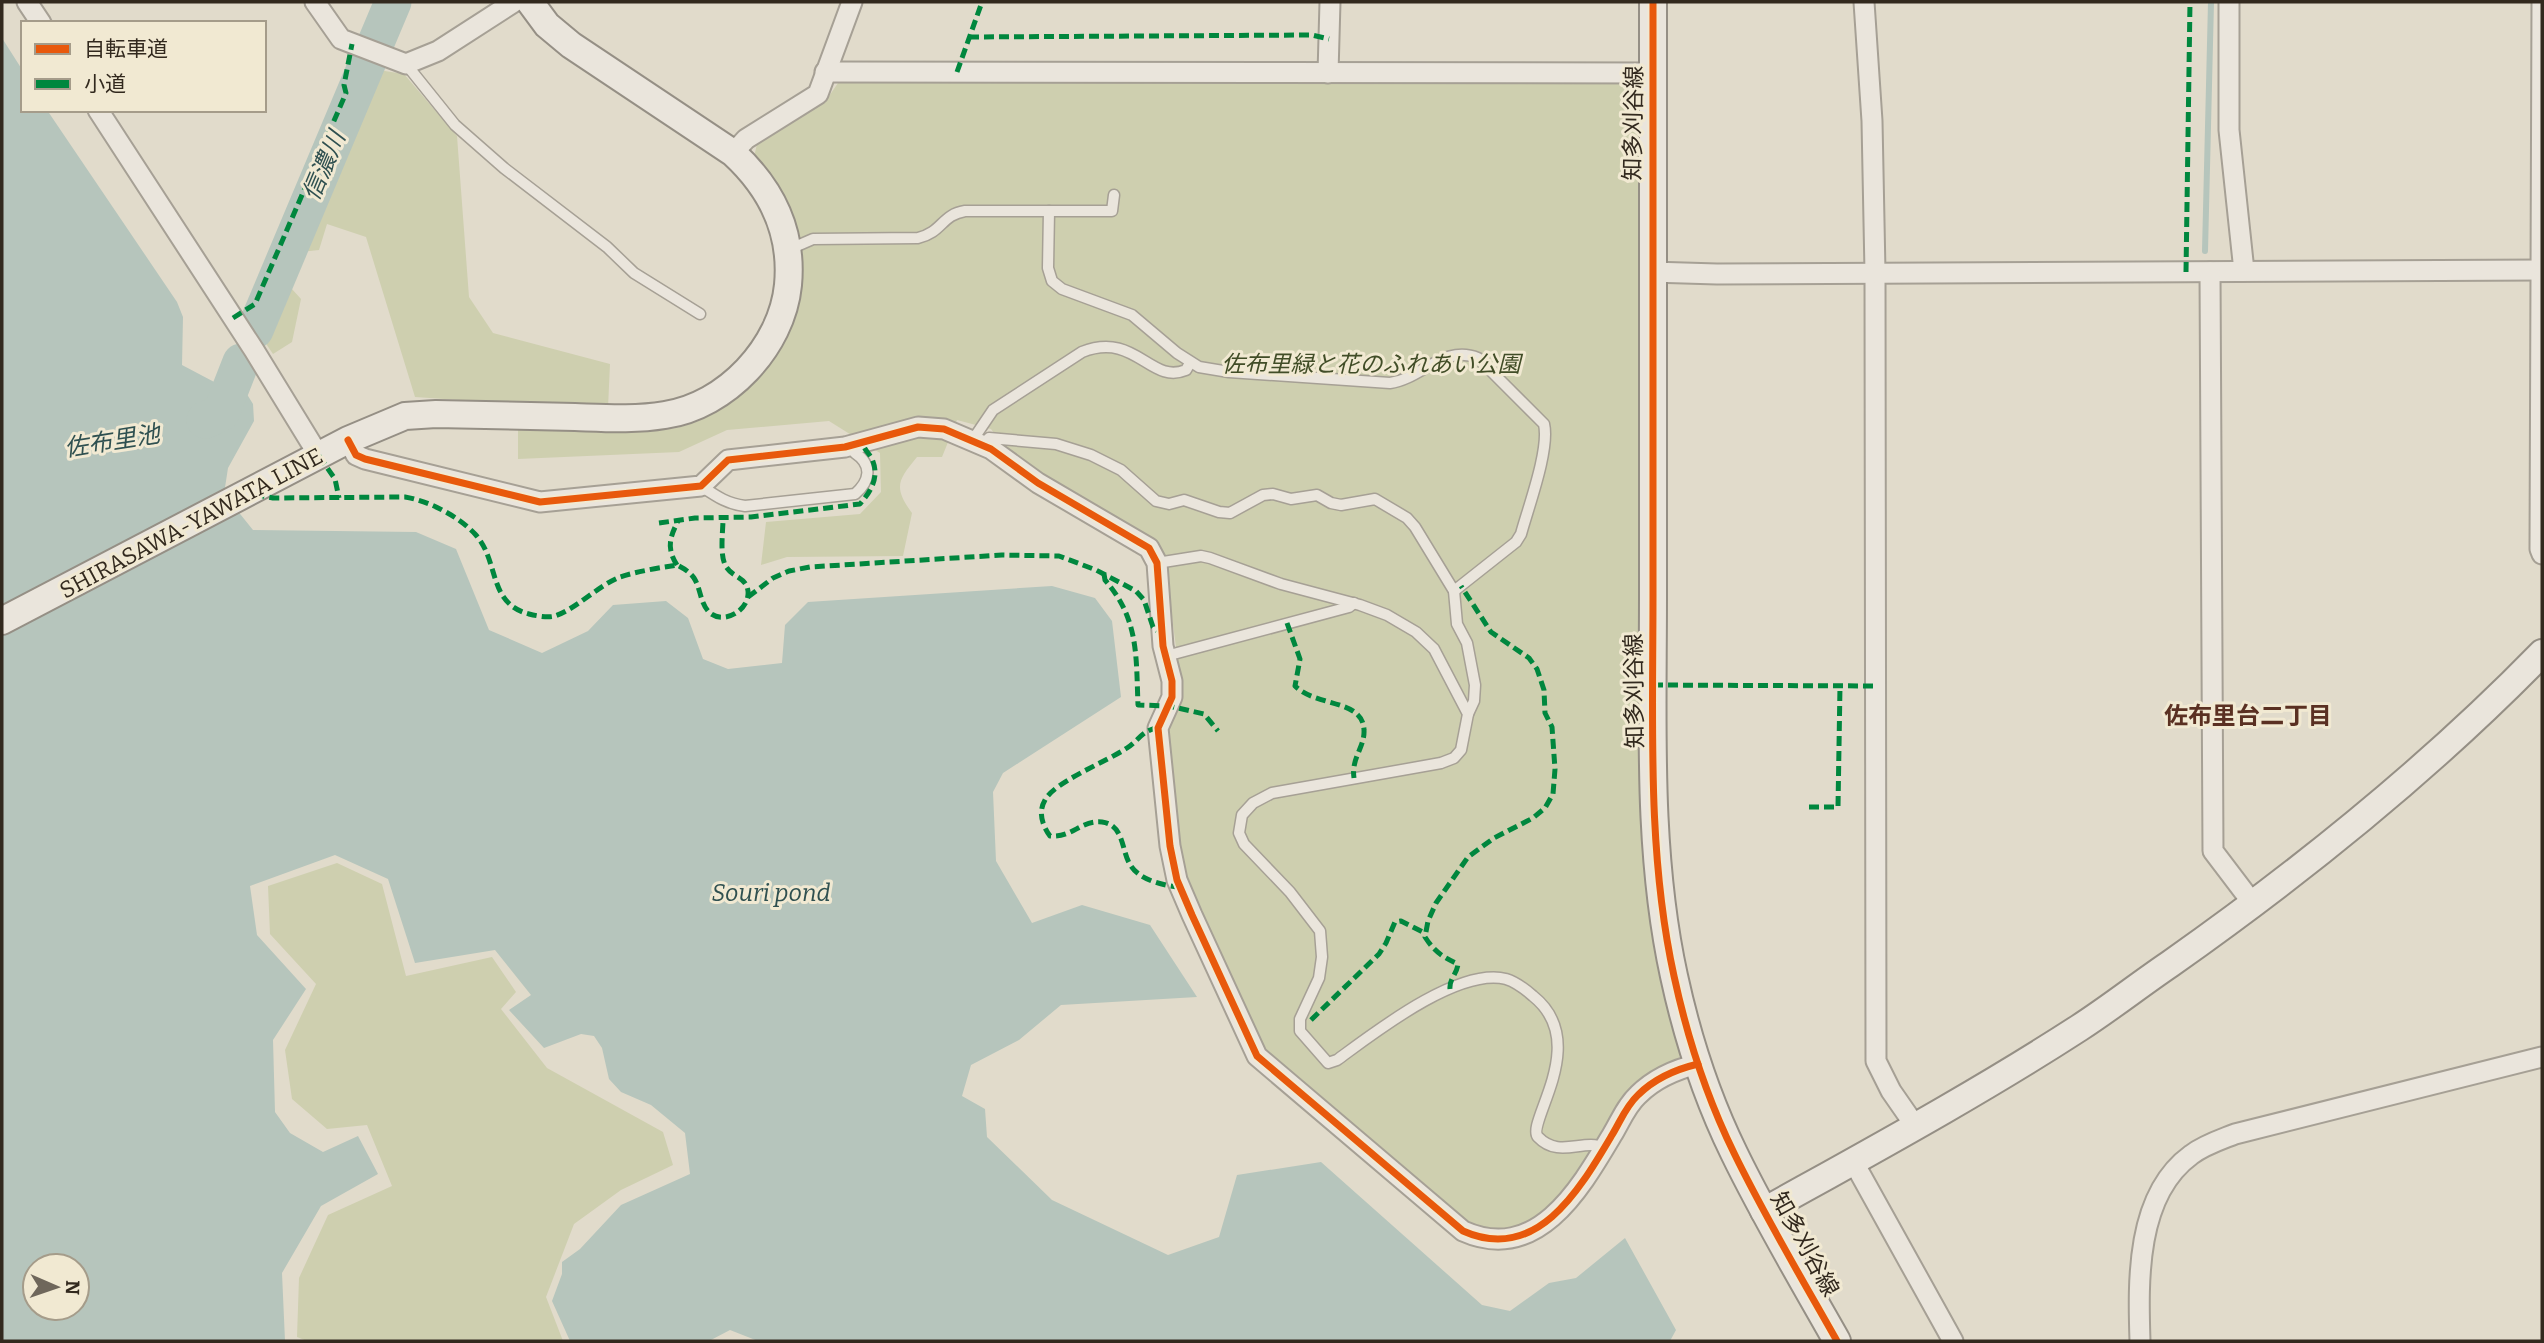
<svg xmlns="http://www.w3.org/2000/svg" width="2544" height="1343" font-family="Bitter,'Noto Sans JP',serif">
<rect width="100%" height="100%" fill="#e1dbcb"/>
<g fill="#cecfaf">
<path d="M372,69L404,74L457,136L469,297L493,333L610,364L607,430C630,431 652,433 676,428C758,410 825,308 796,225C787,200 769,179 754,157L757,144L825,102L838,83L1618,81L1653,73L1655,813L1698,1064L1675,1070L1613,1133L1527,1234L1476,1237L1257,1056L1192,915L1158,728L1172,697L1182,693L1166,571L1153,541L1041,473L1004,446L991,429L957,420L942,457H917C898,480 893,487 912,513L903,556L787,557L761,565L766,522L860,514L881,492L880,453L829,421L727,430L679,452L518,459V404L415,397L366,237L327,224L319,250L291,253L282,278L301,299L292,342L273,354L250,320L309,187Z"/>
<polygon points="337,863 382,884 406,976 492,957 516,992 501,1009 547,1068 663,1132 673,1165 621,1190 574,1224 546,1297 563,1341 307,1341 297,1337 299,1278 328,1215 392,1186 367,1125 327,1129 292,1099 285,1050 316,984 270,934 268,886"/>
</g>
<path fill="#b6c5bc" fill-rule="evenodd" d="M2,38L23,71V110H47L177,302L183,317L182,365L218,384L240,383L253,404L254,421L228,468L224,494L253,530L416,532L456,549L489,630L542,653L588,631L613,605L666,601L688,618L703,659L728,669L782,663L785,625L808,602L1052,586L1095,598L1112,621L1121,697L1003,773L993,792L996,861L1032,923L1082,905L1150,925L1197,997L1061,1005L1019,1040L971,1065L962,1096L985,1109L987,1137L1052,1200L1168,1255L1219,1237L1237,1175L1321,1162L1482,1305L1510,1311L1549,1283L1576,1278L1625,1238L1676,1330L1670,1341H758L730,1330L709,1341H570L552,1301L562,1274V1262L580,1249L621,1205L690,1174L685,1133L651,1105L621,1092L609,1079L602,1048L594,1036L581,1034L544,1048L509,1010L531,995L495,950L415,963L388,879L335,855L250,886L257,935L306,989L273,1040L275,1112L290,1133L323,1152L358,1136L378,1174L321,1206L282,1273L285,1341H2ZM35,1266H77V1308H35Z"/>
<g fill="none" stroke-linecap="round" stroke-linejoin="round">
<polyline stroke="#b6c5bc" stroke-width="6" points="2205,251 2211,2"/>
<g stroke="#b6c5bc" stroke-width="37">
<polyline points="255,330 393,2"/>
<polyline points="205,420 221,413 241,362"/>
</g>
<g stroke="#a6a095" stroke-width="13">
<g id="lane">
<polyline points="406,64 455,125 504,168 607,247 634,273 700,314"/>
<path d="M1049,211L1048,268L1052,281L1062,289L1132,315L1177,353L1199,367L1229,372L1390,383C1421,379 1444,344 1478,358L1544,424C1550,449 1528,508 1521,534L1516,542L1454,591"/>
<path d="M790,249L813,239L918,238C943,232 941,215 965,211H1112L1114,195"/>
<path d="M972,441L993,410L1082,352C1136,331 1150,385 1186,370L1190,363"/>
<polyline points="982,445 989,438 1056,444 1091,455 1121,470 1156,501 1169,504 1184,500 1219,512 1230,513 1263,495 1273,494 1291,499 1317,495 1331,503 1341,505 1375,499 1407,518 1415,527 1454,591 1457,624 1467,643 1475,685 1474,701 1468,714"/>
<path d="M701,486C716,496 727,504 745,506L855,494C870,481 873,465 855,453L854,446"/>
<path d="M1157,563L1201,556L1210,558L1281,584L1360,605L1387,615L1416,632L1434,649L1468,714L1461,750L1454,758L1441,763L1272,793L1253,803L1242,815L1239,833L1244,844L1290,892L1320,931L1322,957L1319,978L1300,1019V1031L1328,1063L1337,1060C1374,1033 1458,967 1506,979C1516,982 1525,989 1533,996C1592,1043 1525,1123 1538,1137C1559,1159 1584,1138 1604,1148"/>
<polyline points="1166,656 1349,607 1354,603"/>
</g>
</g>
<g stroke="#a6a095" stroke-width="23">
<g id="street">
<polyline points="27,2 41,23"/>
<polyline points="315,2 341,39 406,64 438,51 514,2"/>
<polyline points="1864,2 1872,121 1875,272 1876,1061 1891,1091 1916,1127"/>
<polyline points="2229,2 2229,130 2244,271"/>
<polyline points="2542,2 2540,549 2542,554"/>
<polyline points="825,72 1653,73"/>
<polyline points="1328,73 1330,2"/>
<polyline points="98,110 254,350 319,456"/>
<polyline points="733,153 746,139 818,94 852,2"/>
<polyline points="1651,272 1717,274 2542,270"/>
<polyline points="2210,272 2213,851 2254,905"/>
<path d="M348,440L356,455L365,459L540,502L701,486L728,460L845,447L918,427L944,429L991,449L1038,483L1149,548L1157,563L1163,646L1172,681V697L1158,728L1170,846L1177,880L1192,915L1257,1056L1463,1231C1537,1264 1580,1189 1612,1135C1620,1122 1626,1106 1638,1095C1654,1079 1677,1069 1698,1064"/>
<polyline points="1853,1161 1953,1341"/>
<path d="M2140,1341C2138,1280 2136,1195 2191,1155C2204,1145 2220,1140 2235,1134L2542,1057"/>
</g>
</g>
<g stroke="#958f85" stroke-width="30">
<g id="secondary">
<path d="M1653,2C1654,200 1652,399 1653,597C1653,723 1647,853 1674,976C1687,1036 1707,1098 1734,1153C1765,1217 1802,1279 1837,1341"/>
<path d="M2,621L348,440L405,416L436,414C482,415 528,416 575,417C605,418 635,420 665,415C726,406 782,347 788,285C793,232 771,188 733,153L571,45L547,25L530,2"/>
<path d="M1764,1211C1870,1152 1977,1094 2079,1028C2110,1008 2139,985 2170,964C2302,871 2429,769 2542,653"/>
</g>
</g>
<use href="#lane" stroke="#eae5dc" stroke-width="10"/>
<use href="#street" stroke="#eae5dc" stroke-width="19"/>
<use href="#secondary" stroke="#eae5dc" stroke-width="26"/>
<g stroke="#00873e" stroke-width="5" stroke-dasharray="10 5" stroke-linecap="butt">
<polyline points="969,37 1312,35 1329,39"/>
<polyline points="957,72 982,2"/>
<polyline points="2186,272 2190,2"/>
<polyline points="233,318 255,304 346,93 344,85 352,44"/>
<polyline points="319,456 335,479 339,498"/>
<path d="M260,488L263,496L273,498L405,497C429,501 458,516 475,534C500,561 487,603 529,614C537,616 548,618 555,616C576,609 599,585 620,577C638,571 659,568 677,565C683,568 690,572 694,578C701,589 700,604 710,613C724,625 750,610 748,591C746,577 734,578 727,568C719,558 723,532 723,519"/>
<path d="M659,523L695,518L751,517L860,504C871,491 880,477 872,459C869,453 865,451 863,444"/>
<path d="M677,565C666,548 670,537 678,521"/>
<path d="M1104,574L1105,580C1139,619 1136,656 1138,705L1169,706L1204,714L1218,731"/>
<polyline points="748,597 773,578 789,571 810,567 1002,555 1059,556 1096,570 1136,591 1144,600 1153,627 1157,631"/>
<path d="M1287,623L1300,659L1295,686C1316,707 1363,699 1364,730C1365,747 1351,758 1354,778"/>
<polyline points="1653,685 1877,686"/>
<path d="M1158,728C1144,729 1139,740 1127,748C1108,761 1054,782 1045,800C1038,812 1042,825 1050,836C1072,838 1081,820 1102,822C1125,825 1121,852 1131,866C1140,880 1164,886 1180,887"/>
<polyline points="1809,807 1838,807 1840,686"/>
<path d="M1450,989C1449,979 1457,974 1458,964C1442,957 1434,951 1425,937L1428,921L1436,903L1468,857L1494,838L1533,818L1545,808L1553,794L1555,769L1552,727L1545,713L1544,690L1537,669L1529,658L1491,632L1461,586"/>
<polyline points="1311,1020 1379,954 1386,943 1395,922 1401,921 1425,933"/>
</g>
<g stroke="#f1e9d2" stroke-width="11">
<g id="cycleway">
<path d="M1653,2C1654,200 1652,399 1653,597C1653,723 1647,853 1674,976C1687,1036 1707,1098 1734,1153C1765,1217 1802,1279 1837,1341"/>
<path d="M348,440L356,455L365,459L540,502L701,486L728,460L845,447L918,427L944,429L991,449L1038,483L1149,548L1157,563L1163,646L1172,681V697L1158,728L1170,846L1177,880L1192,915L1257,1056L1463,1231C1537,1264 1580,1189 1612,1135C1620,1122 1626,1106 1638,1095C1654,1079 1677,1069 1698,1064"/>
</g>
</g>
<use href="#cycleway" stroke="#e8590c" stroke-width="7"/>
</g>
<g text-anchor="middle" stroke-width="6" stroke-linejoin="round" paint-order="stroke">
<g font-size="23" fill="#32291e" stroke="#f1e9d2">
<text transform="translate(1633 123) rotate(-89)" y="8">知多刈谷線</text>
<text transform="translate(191 523) rotate(-28)" y="8">SHIRASAWA-YAWATA LINE</text>
<text transform="translate(1634 691) rotate(-91)" y="8">知多刈谷線</text>
<text transform="translate(1805 1244) rotate(61)" y="8">知多刈谷線</text>
</g>
<g font-size="23" font-style="italic" fill="#414d27" stroke="#f1e9d2">
<text x="1371" y="372">佐布里緑と花のふれあい公園</text>
</g>
<g font-size="24" font-style="italic" fill="#2f5050" stroke="#f1e9d2">
<text transform="translate(324 166) rotate(-67)" y="8">信濃川</text>
<text transform="translate(112 441) rotate(-9)" y="8">佐布里池</text>
<text x="771" y="901">Souri pond</text>
</g>
<g font-size="24" font-weight="bold" fill="#5a3022" stroke="#f1e9d2">
<text x="2248" y="724">佐布里台二丁目</text>
</g>
</g>
<rect width="2544" height="1343" fill="none" stroke="#32291e" stroke-width="7"/>
<rect x="21" y="21" width="245" height="91" fill="#f1e9d2" stroke="#a59c8a" stroke-width="2"/>
<rect x="35" y="44" width="35" height="10" fill="#e8590c" stroke="#a59c8a" stroke-width="2"/>
<text x="84" y="56" font-size="21" fill="#32291e">自転車道</text>
<rect x="35" y="79" width="35" height="10" fill="#00873e" stroke="#a59c8a" stroke-width="2"/>
<text x="84" y="91" font-size="21" fill="#32291e">小道</text>
<g transform="translate(56 1287) rotate(92)"><circle r="33" fill="#f1e9d2" stroke="#a59c8a" stroke-width="2"/>
<path d="M0-5L12 26L0 18L-12 26Z" fill="#6f675b"/>
<text y="-10" font-size="19" font-weight="bold" text-anchor="middle" fill="#32291e">N</text>
</g>
</svg>
